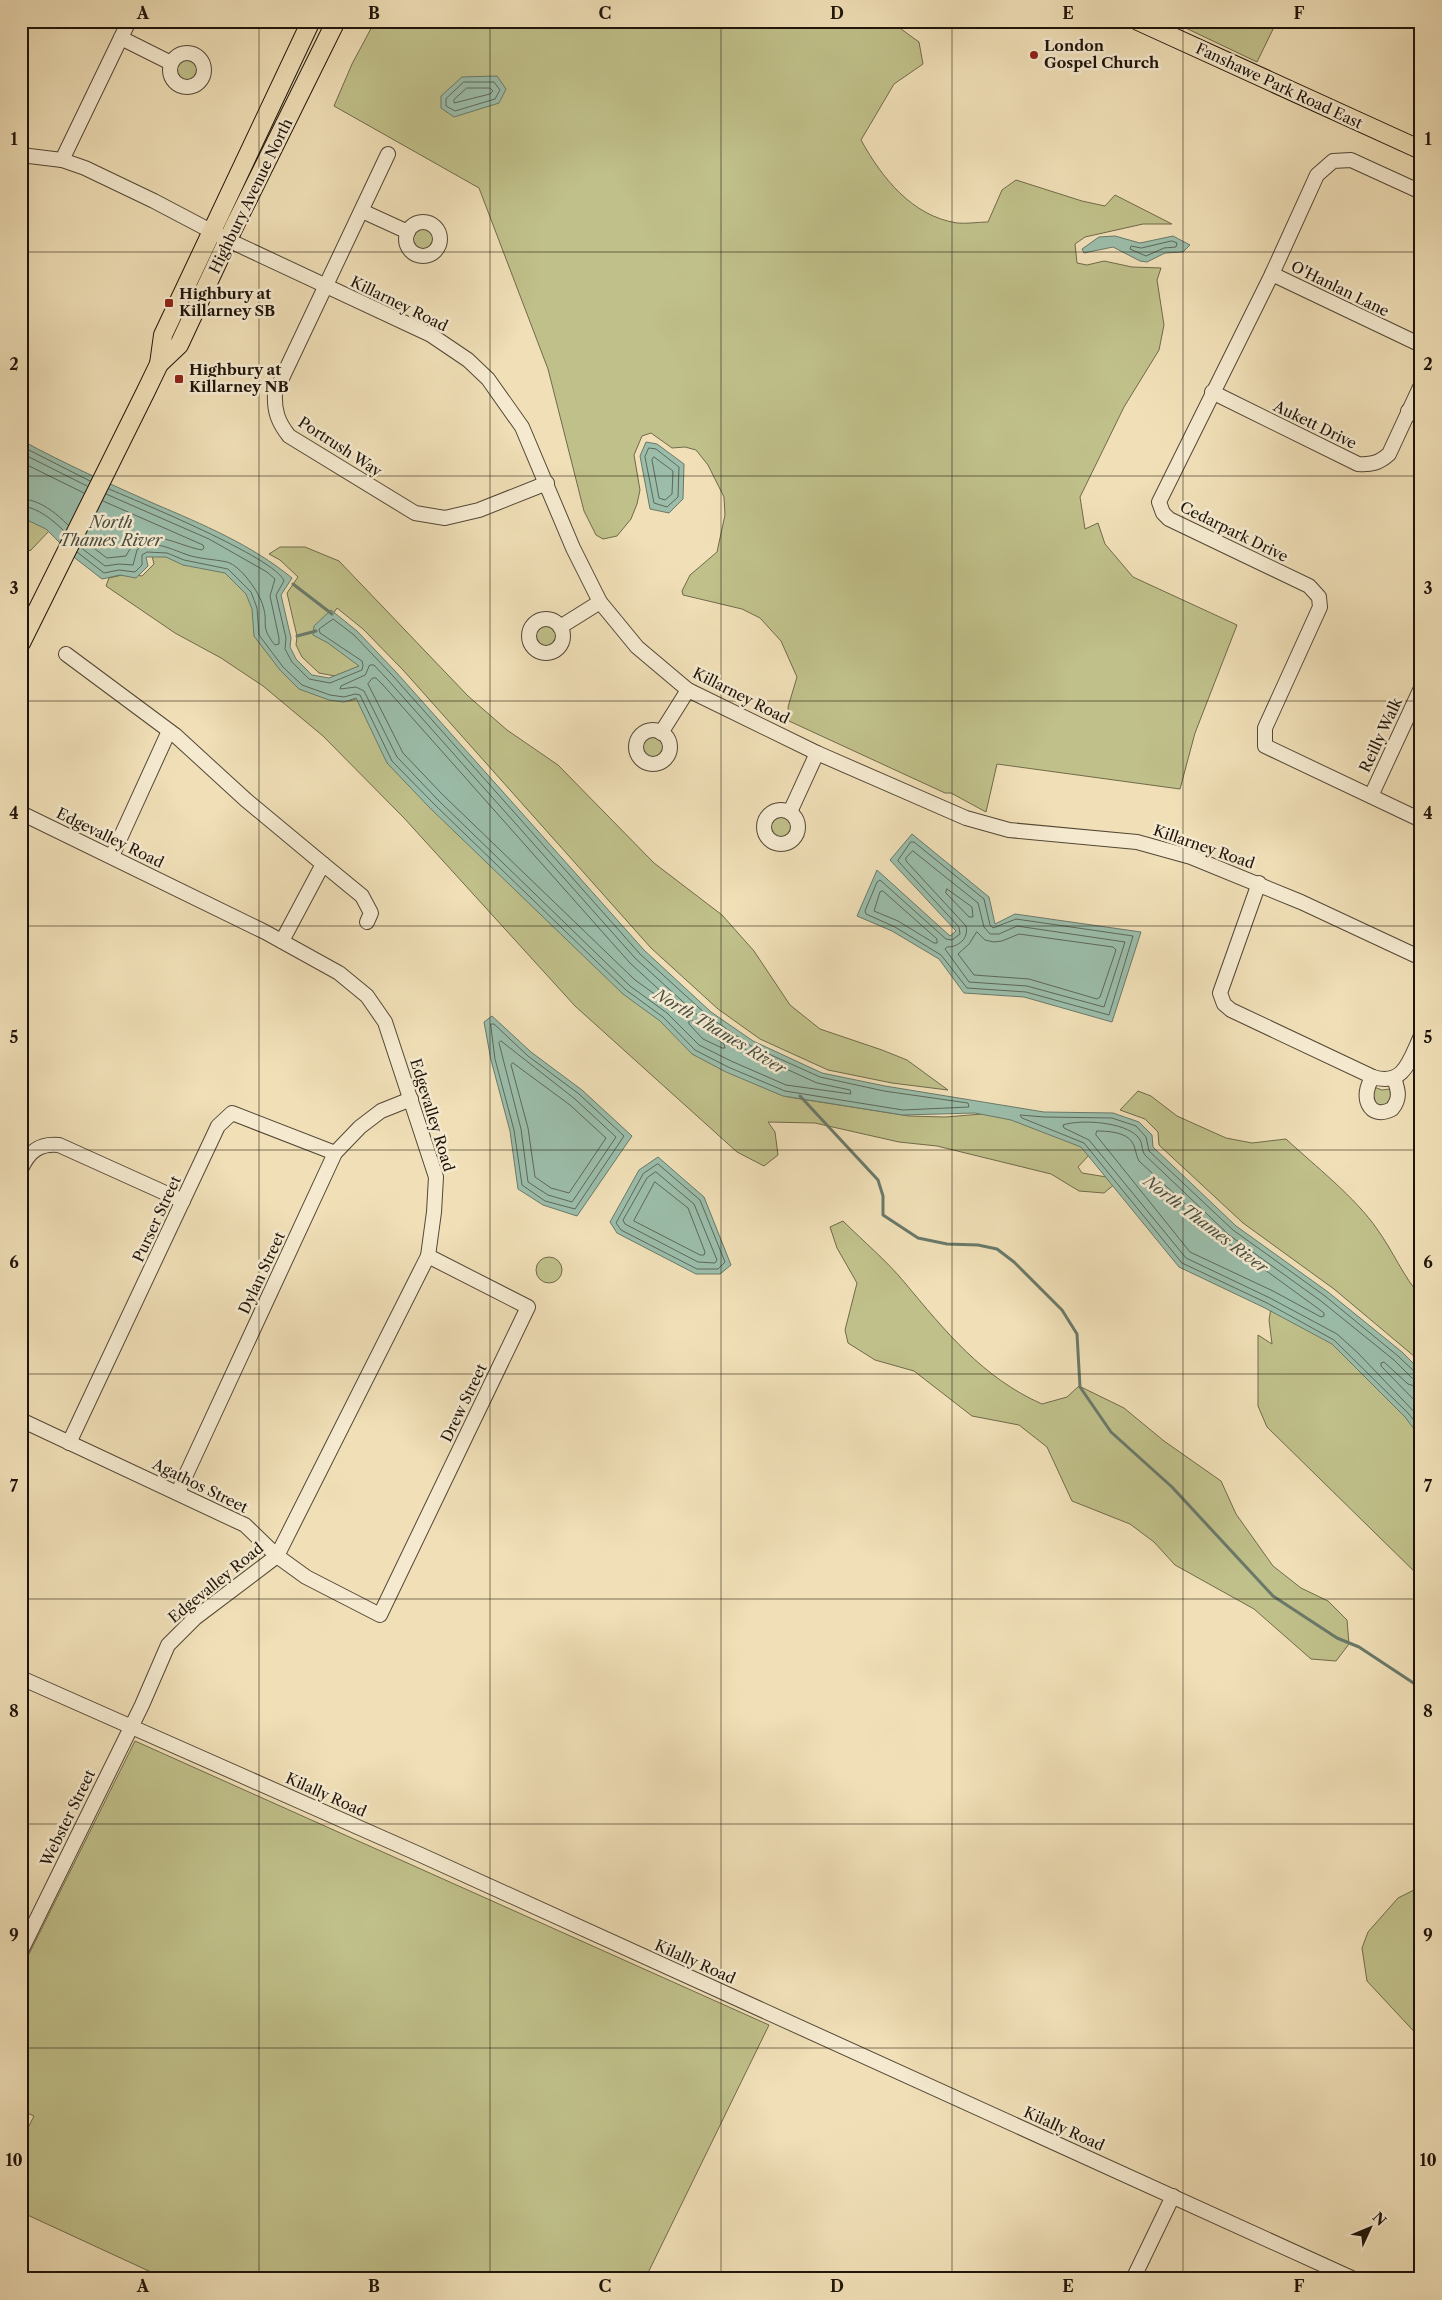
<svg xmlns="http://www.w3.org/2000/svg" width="1442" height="2300" font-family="'Libre Caslon Text',serif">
<rect width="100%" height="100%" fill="#f0dfb7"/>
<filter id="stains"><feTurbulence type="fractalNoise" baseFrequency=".004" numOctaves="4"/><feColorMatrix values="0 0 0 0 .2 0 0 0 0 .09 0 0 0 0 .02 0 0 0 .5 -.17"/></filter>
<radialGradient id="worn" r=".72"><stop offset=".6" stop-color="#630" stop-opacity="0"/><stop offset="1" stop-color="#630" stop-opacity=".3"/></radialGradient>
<g fill="#c0c08a" stroke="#706a4a">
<path d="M375,21H890L919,42L923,64L894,84L861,140C882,178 912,216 957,223C967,224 978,222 988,222L1002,190L1016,180L1082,201L1105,206L1115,195L1172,224H1143L1085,237L1075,244L1077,263L1087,265L1104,261L1132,267L1161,268L1157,280L1164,325L1159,350L1124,407L1080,497L1085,529L1098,523L1105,544L1133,577L1237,625L1195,733L1180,789L997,764L986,812L951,793H945L789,721L788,707L797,677L781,641L760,618L742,609L683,595L682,591L690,575L717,552L725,515L724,497L708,465L696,450L685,447L672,448L651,433L642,436L634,455L640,490L637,504L631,519L617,536L603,539L596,535L584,511L548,369L479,188L334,106L352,64Z"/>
<polygon points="1171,21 1277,21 1257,62"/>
<circle cx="187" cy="70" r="11"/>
<circle cx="423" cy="239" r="11"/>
<polygon points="21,514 51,529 30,551 21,541"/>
<polygon points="280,547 305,547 339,561 468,696 507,730 558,765 654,863 722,915 754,951 790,1005 820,1029 882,1050 907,1060 948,1090 892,1083 828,1070 760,1039 718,1009 651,948 403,670 363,629 337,608 333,614 365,664 335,676 319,673 302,657 296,645 297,636 287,593 298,577 280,560 269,554"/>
<polygon points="152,556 172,557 231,573 251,593 259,635 335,699 350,701 361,697 731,1073 789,1097 909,1116 945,1117 982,1114 1017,1120 1085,1146 1089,1155 1078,1167 1082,1173 1113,1178 1116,1183 1104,1193 1079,1191 1051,1174 937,1146 899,1142 815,1123 768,1122 775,1132 778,1155 764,1166 737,1152 575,1006 404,818 323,736 263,686 221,658 175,633 106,586 109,578 126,574 142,576 154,564"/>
<circle cx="546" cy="636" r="11"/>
<circle cx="652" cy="747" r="11"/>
<circle cx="782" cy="827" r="11"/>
<polygon points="1374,1087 1382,1090 1390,1089 1392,1094 1390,1102 1384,1106 1376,1105 1371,1093"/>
<path d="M1138,1091L1151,1096L1177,1116L1226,1138L1252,1143L1286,1139C1314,1165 1356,1198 1377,1229C1393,1251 1403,1276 1421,1297V1362L1334,1289L1243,1223L1159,1145L1158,1132L1145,1119L1120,1110Z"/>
<path d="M843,1221C863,1241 887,1261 905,1283C945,1331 983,1378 1042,1404L1067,1397L1079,1386L1124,1408L1164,1441L1221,1481L1236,1514L1273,1566L1301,1588L1328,1601L1347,1620L1349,1644L1336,1661L1311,1659L1254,1609L1175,1565L1154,1542L1130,1524L1072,1501L1047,1447L1019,1425L972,1416L914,1371L875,1360L848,1343L845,1330L857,1283L837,1248L830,1227Z"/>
<circle cx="549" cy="1270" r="13"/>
<polygon points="1271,1308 1337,1343 1421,1430 1421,1578 1267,1427 1258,1406 1258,1335 1272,1344 1269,1320"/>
<polygon points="135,1741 769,2025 645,2279 166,2279 21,2212 21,2142 34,2116 21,2110 21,1970"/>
<polygon points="1414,1890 1421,1891 1421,2039 1367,1981 1362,1948 1368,1932 1398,1898"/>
</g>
<g fill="#9bbdaa" stroke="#69796a">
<polygon points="497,76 506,89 499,103 454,117 441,108 441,96 462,77"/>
<polygon points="1115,236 1140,243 1173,236 1190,245 1183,252 1165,253 1147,262 1140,261 1113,247 1084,253 1082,249 1099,237"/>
<path d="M21,440C65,464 110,484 155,504C202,524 252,545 292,578L281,595L291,638L290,647L296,659L312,675L329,678L359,666L328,643L313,635L314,626L331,610L357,631L396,672L644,950L711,1012L753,1041L822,1073L885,1086L1044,1112L1113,1113L1139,1122L1152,1135L1153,1147L1236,1226L1328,1292L1402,1352L1421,1371V1438L1405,1417L1332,1344L1265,1308L1179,1267L1081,1147L1011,1120L975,1113L903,1115L783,1096L726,1072L692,1054L660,1021L623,994L430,808L387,763L356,698L344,702L329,700L299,689L280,670L254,636L252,609L246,594L225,573L183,565L166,557H146L148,566L136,578L120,575L102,579L75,558L46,529L21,517Z"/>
<polygon points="646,442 657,444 684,464 683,499 669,513 650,509 640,456"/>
<polygon points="912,834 989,897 995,924 1015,914 1141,932 1112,1022 1024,997 964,993 939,959 892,931 857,916 877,870 950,936 956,931 890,860"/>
<polygon points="492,1016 531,1052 582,1090 632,1136 577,1216 543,1205 518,1189 510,1131 491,1060 484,1022"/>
<polygon points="658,1157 704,1197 731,1265 720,1274 696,1274 617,1233 610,1222 639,1170"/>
</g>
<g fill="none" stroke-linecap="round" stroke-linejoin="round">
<g stroke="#5d685a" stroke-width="1">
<polygon points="464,82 494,82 500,90 495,99 455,111 446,106 446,99"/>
<polygon points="467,88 490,88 493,91 490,94 454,103 454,100"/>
<polygon points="1172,241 1177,243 1176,247 1164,248 1146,256 1130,249 1131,246 1141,248"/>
<polyline points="21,446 90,481"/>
<polygon points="649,448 656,449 679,467 678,497 667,507 654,503 645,457"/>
<polyline points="21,453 87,486"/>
<polygon points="654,457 673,471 672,494 665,500 659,498 652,460"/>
<polyline points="21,462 84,493"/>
<path d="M21,499C39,499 56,513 68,525"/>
<path d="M21,506C38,507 54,521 65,532"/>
<path d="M83,540L107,558L126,556C143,521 174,545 202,550L204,548L203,545L103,501"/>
<path d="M80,547L105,566L119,564L133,565L137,550C150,538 171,549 185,554C198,559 213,559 227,562C241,566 259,592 263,606C269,625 259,625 275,645L279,644V638L270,596L275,579L267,572L209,539L106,494"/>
<path d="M77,552L104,573L119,570L135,572L142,565V555L147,552L167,553L184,560L228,569L251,592L257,608L259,635L283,667L302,685L330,695L344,697L355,694L360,695L392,761L434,804L626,990L663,1017L695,1050L728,1067L785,1091L903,1110L969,1107L968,1103L884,1091L820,1077L751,1046L708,1016L640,954L393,676L354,635L333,619L319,629L320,633L362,661L363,665L362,670L330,683L309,679L292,662L285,649L286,638L276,595L284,581C276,558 137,501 109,489"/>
<polygon points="370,665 374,665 388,680 635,958 703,1020 749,1052 817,1083 850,1090 851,1094 786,1085 731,1061 699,1045 667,1013 630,986 438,800 397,757 364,691 356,687 340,689 341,686 365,675"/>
<polygon points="373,678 376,678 383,685 630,963 666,996 666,1000 663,1000 635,980 443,795 403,753 368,684"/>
<polygon points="911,842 914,842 984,899 990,925 993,928 1016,919 1133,936 1109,1015 1026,992 967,988 941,955 895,927 866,914 865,911 877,882 880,880 946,939 952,940 960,934 959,927 898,861"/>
<path d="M913,851L978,903L984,927L990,934H999L1017,926L1125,942L1104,1007L1027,986L969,982L945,949L947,947C959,947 969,938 966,926L906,861V858Z"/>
<polygon points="947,889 972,907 973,917 969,917 946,893"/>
<polygon points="883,891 937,939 937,943 934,943 898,921 874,911 880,892"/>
<polygon points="977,932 985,940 994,942 1002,941 1019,934 1113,947 1116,950 1100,997 1097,999 1029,979 974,975 958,954 969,944"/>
<polygon points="692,1020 724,1044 725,1048 722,1048 703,1039 689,1024 689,1021"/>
<polygon points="491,1024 494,1024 528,1056 579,1094 624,1136 575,1209 545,1201 522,1185 514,1130 495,1059"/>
<polygon points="501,1041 575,1099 616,1137 572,1202 548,1195 528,1182 521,1129 499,1043"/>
<polygon points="513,1063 570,1105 606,1138 569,1193 551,1188 535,1177 528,1128 511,1065"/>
<path d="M1097,1131C1107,1131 1126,1132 1132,1142C1136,1147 1135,1154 1139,1161L1224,1240L1316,1307L1324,1313V1316L1321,1317L1273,1291L1190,1252L1096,1135Z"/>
<polygon points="658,1164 700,1200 725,1262 718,1269 697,1269 621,1230 616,1223 643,1174"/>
<polygon points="656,1172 694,1204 717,1260 715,1263 698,1262 625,1224 623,1220 647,1178"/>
<polygon points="655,1182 688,1208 705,1252 704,1255 700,1255 634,1221"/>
<polyline points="1421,1374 1416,1373 1398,1356 1325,1296 1233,1230 1149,1151 1146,1137 1136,1126 1112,1118 1044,1117 1020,1115 1022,1118 1084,1143 1182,1263 1267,1303 1334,1340 1409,1414 1421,1430"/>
<path d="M1421,1380L1412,1378L1394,1360L1321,1301L1229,1235L1145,1155C1141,1150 1143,1142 1138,1137C1125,1122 1081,1119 1063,1125L1064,1128L1089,1140L1186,1258L1270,1298L1337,1334L1358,1353L1421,1419"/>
<polyline points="1421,1388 1408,1384 1384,1362 1381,1363 1381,1366 1421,1407"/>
</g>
<g stroke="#69796a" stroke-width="3">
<polyline points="293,584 332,614"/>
<polyline points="297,636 316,631"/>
<polyline points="800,1096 878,1180 883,1196 883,1215 918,1238 947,1244 978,1245 997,1249 1014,1262 1062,1310 1077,1334 1080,1387 1111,1432 1172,1487 1273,1596 1337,1638 1359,1647 1421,1688"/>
</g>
<g stroke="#534735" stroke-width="16">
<g id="minor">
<polyline points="121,38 171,63"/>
<circle cx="187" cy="70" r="17"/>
<path d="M388,154L275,393C274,411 278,422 289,436L415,513L445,518L479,510L547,483"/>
<polyline points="21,155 62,160 85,168 154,201 228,240 431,335 468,360 488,379 522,427 573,548 600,602 637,647 688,690 817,753 966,818 1009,830 1137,842 1191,857 1301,902 1421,958"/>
<polyline points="62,160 129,21"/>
<polyline points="1421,192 1351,160 1333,161 1317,175 1272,274 1159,502 1163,513 1169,519 1309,586 1319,597 1320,607 1265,728 1265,746 1421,820"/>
<polyline points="362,211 408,232"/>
<circle cx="423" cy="239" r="17"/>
<polyline points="1272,274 1421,345"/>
<path d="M1212,392L1358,464C1371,465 1379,463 1389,454L1421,385"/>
<polyline points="1408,411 1421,417"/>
<circle cx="546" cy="636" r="17"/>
<polyline points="560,627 600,602"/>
<polyline points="66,654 175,735 246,800 323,864 282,941"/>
<circle cx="653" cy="747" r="17"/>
<polyline points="661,733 688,690"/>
<polyline points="1371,796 1421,688"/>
<circle cx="781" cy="827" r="17"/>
<polyline points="790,812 817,753"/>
<polyline points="21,813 265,932 339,973 367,996 385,1022 436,1177 434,1212 428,1256 277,1556 195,1618 168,1645 142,1705 21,1951"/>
<polyline points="112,856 169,731"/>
<polyline points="323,864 362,896 371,913 367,922"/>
<path d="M1259,883L1220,993L1224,1004L1231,1010L1373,1077C1404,1087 1410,1059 1421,1036"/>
<path d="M1373,1077C1359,1096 1369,1121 1392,1109C1401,1098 1398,1090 1394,1078"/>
<path d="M21,1169C29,1151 40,1143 59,1145L183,1201"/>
<polyline points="21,1420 245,1525 277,1556 306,1577 380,1615 528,1307 428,1256"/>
<polyline points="69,1443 218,1126 232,1113 335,1153"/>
<polyline points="178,1492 335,1153 360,1127 381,1111 411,1099"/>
<polyline points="21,1678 421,1855 1354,2279"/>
<polyline points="1133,2279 1173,2196"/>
</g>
</g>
<g stroke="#1f140a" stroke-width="20">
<g id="major">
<polyline points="1138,21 1421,150"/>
<polyline points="159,364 179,345 234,227 336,21"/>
<polyline points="21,643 146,391 159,364 163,335 311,21"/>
</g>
</g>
<use href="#minor" stroke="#f5ead0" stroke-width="14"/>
<use href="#major" stroke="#f0dfb7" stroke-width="18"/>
</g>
<path fill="none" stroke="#1f140a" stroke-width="1" stroke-opacity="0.55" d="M259,21V2279M490,21V2279M721,21V2279M952,21V2279M1183,21V2279M21,252H1421M21,476H1421M21,701H1421M21,926H1421M21,1150H1421M21,1374H1421M21,1599H1421M21,1824H1421M21,2048H1421"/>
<g fill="#8f2418" stroke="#f5ead0" stroke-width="2">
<circle cx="1034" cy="55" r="5"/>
<rect x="164" y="298" width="10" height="10" rx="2.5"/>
<rect x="174" y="374" width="10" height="10" rx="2.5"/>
</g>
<g text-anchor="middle" stroke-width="5" stroke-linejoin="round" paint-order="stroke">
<g font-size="15" font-weight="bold" fill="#1f140a" stroke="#f5ead0" text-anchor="start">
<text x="1044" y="51">London<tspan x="1044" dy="17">Gospel Church</tspan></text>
<text x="179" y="299">Highbury at<tspan x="179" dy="17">Killarney SB</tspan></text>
<text x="189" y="375">Highbury at<tspan x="189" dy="17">Killarney NB</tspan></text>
</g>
<g font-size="15" fill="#1f140a" stroke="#f5ead0">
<text transform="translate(1279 86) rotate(25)" y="5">Fanshawe Park Road East</text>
<text transform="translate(251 196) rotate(-64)" y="5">Highbury Avenue North</text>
<text transform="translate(1340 289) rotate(26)" y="5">O'Hanlan Lane</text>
<text transform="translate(399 304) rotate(26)" y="5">Killarney Road</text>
<text transform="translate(1315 425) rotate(26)" y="5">Aukett Drive</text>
<text transform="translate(340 447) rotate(33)" y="5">Portrush Way</text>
<text transform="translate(1234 532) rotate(26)" y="5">Cedarpark Drive</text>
<text transform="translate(741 696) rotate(27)" y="5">Killarney Road</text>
<text transform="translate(1381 735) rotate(-65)" y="5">Reilly Walk</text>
<text transform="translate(110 838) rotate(26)" y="5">Edgevalley Road</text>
<text transform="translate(1204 847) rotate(19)" y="5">Killarney Road</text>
<text transform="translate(432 1115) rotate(73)" y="5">Edgevalley Road</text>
<text transform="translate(157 1219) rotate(-65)" y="5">Purser Street</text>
<text transform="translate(262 1273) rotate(-65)" y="5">Dylan Street</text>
<text transform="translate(464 1403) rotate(-64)" y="5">Drew Street</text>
<text transform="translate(200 1486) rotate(26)" y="5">Agathos Street</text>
<text transform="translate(216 1583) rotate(-39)" y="5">Edgevalley Road</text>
<text transform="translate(326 1795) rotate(24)" y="5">Kilally Road</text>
<text transform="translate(68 1818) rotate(-64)" y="5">Webster Street</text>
<text transform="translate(695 1962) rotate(24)" y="5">Kilally Road</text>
<text transform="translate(1064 2129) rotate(24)" y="5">Kilally Road</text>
</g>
<g font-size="16" font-style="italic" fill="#4a4f42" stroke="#f5ead0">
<text x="111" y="528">North<tspan x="111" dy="18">Thames River</tspan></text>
<text transform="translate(720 1031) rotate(31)" y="6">North Thames River</text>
<text transform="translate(1206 1224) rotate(37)" y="6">North Thames River</text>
</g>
</g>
<rect width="1442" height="2300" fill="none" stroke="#f0dfb7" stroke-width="55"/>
<g transform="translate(1370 2228) rotate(46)" stroke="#f5ead0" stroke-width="4" paint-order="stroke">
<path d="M0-4L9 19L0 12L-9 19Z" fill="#1f140a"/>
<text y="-8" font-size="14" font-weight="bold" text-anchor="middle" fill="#1f140a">N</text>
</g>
<rect x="28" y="28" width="1386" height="2244" fill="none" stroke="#1f140a" stroke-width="2"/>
<g font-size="16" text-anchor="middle" font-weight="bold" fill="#1f140a">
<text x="143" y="19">A</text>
<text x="374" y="19">B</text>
<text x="605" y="19">C</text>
<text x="837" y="19">D</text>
<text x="1068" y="19">E</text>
<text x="1299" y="19">F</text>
<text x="14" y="145">1</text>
<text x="1428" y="145">1</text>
<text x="14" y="370">2</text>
<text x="1428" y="370">2</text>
<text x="14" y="594">3</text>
<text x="1428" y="594">3</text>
<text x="14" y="819">4</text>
<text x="1428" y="819">4</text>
<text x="14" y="1043">5</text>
<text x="1428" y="1043">5</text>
<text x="14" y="1268">6</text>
<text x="1428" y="1268">6</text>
<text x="14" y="1492">7</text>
<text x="1428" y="1492">7</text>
<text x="14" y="1717">8</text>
<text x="1428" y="1717">8</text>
<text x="14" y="1941">9</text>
<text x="1428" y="1941">9</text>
<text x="14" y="2166">10</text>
<text x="1428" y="2166">10</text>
<text x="143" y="2292">A</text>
<text x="374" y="2292">B</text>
<text x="605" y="2292">C</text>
<text x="837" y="2292">D</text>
<text x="1068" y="2292">E</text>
<text x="1299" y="2292">F</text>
</g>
<rect width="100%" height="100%" filter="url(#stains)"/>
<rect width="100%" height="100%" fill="url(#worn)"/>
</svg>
